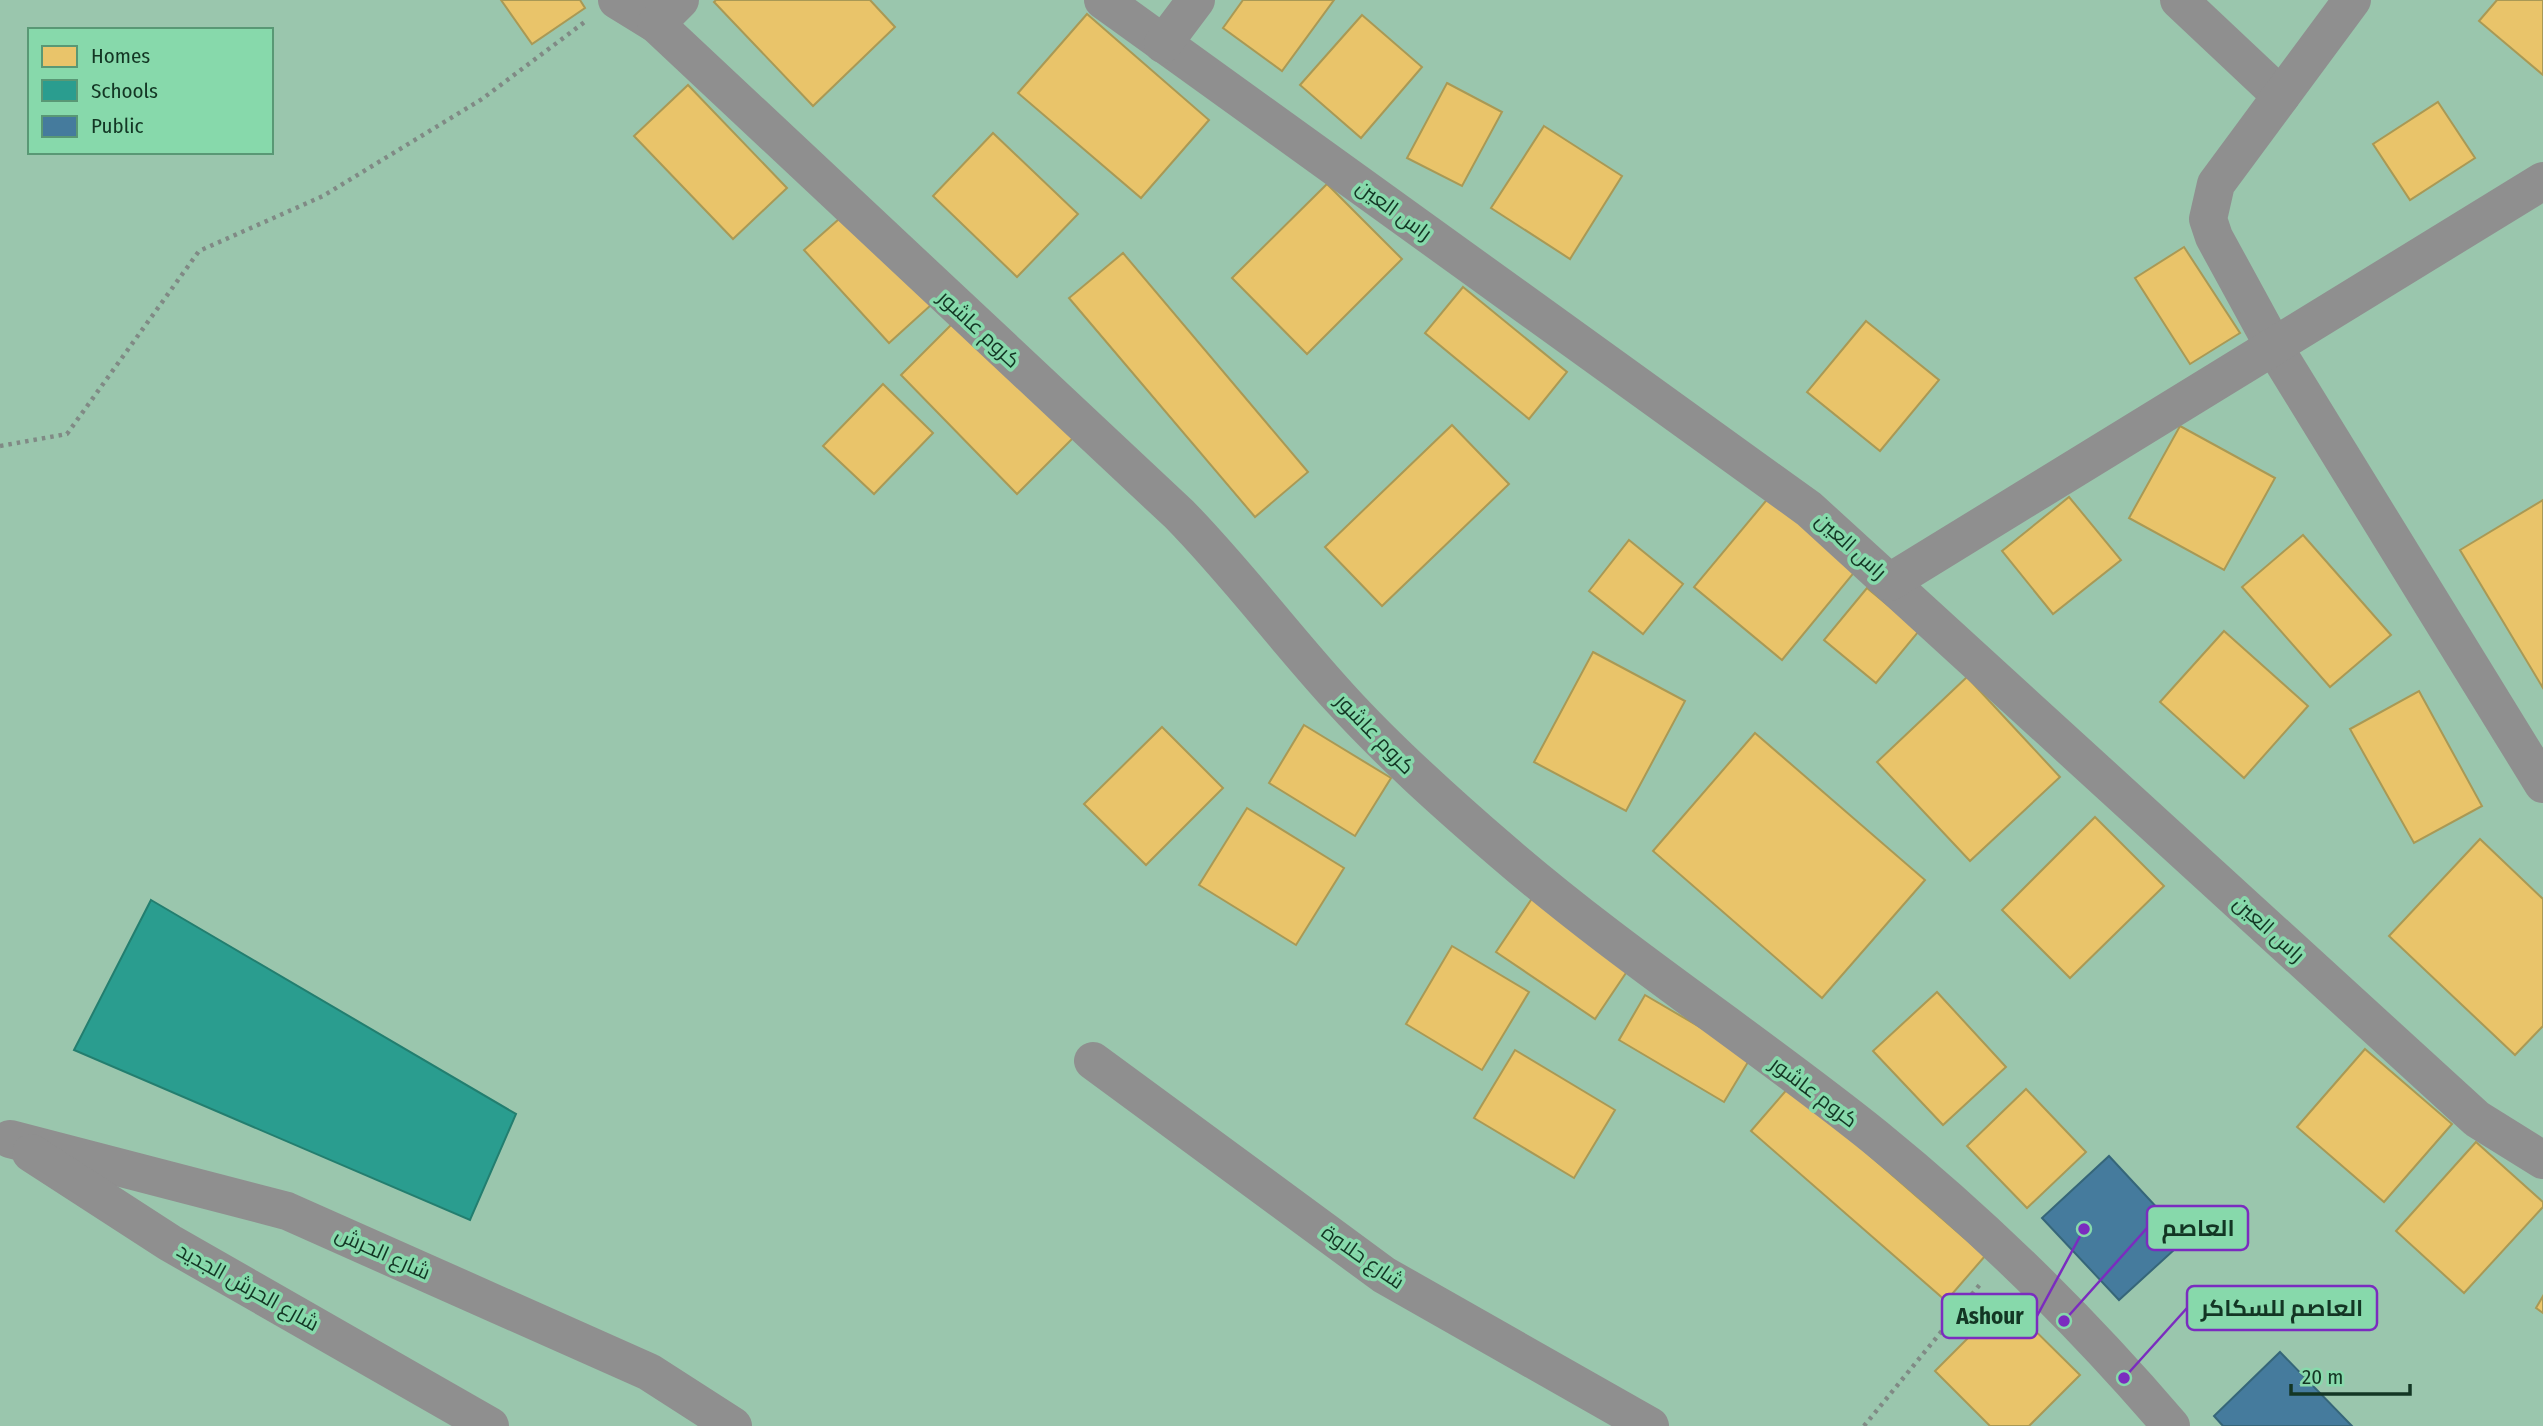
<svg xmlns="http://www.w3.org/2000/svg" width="2543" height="1426" font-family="'Fira Sans Condensed',Cairo,sans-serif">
<rect width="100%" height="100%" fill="#9ac6ad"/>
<g fill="#e9c46a" stroke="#a99955" stroke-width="2">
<polygon points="501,0 580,0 585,8 532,44"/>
<polygon points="716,0 870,0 895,27 813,106 714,2"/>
<polygon points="1243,0 1334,0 1282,71 1223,28"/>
<polygon points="2497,0 2543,0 2543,75 2479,21"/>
<polygon points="1087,14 1209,120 1141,198 1018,93"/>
<polygon points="1362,15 1422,67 1361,138 1300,85"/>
<polygon points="1447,83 1502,112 1462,186 1407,158"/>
<polygon points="688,85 787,188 733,239 634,136"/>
<polygon points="2438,102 2475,158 2410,200 2373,144"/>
<polygon points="1544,126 1622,176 1570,259 1491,208"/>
<polygon points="993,133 1078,214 1017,277 933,196"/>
<polygon points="1327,184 1402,259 1307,354 1232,278"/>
<polygon points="847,212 931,305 889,343 804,250"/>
<polygon points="2184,247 2240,333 2190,364 2135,278"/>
<polygon points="1123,253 1308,472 1255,517 1069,298"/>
<polygon points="1463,287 1567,372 1529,419 1425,333"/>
<polygon points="956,320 1073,438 1017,494 901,375"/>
<polygon points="1866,321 1939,380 1880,451 1807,392"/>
<polygon points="883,384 933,433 874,494 823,446"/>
<polygon points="1452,425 1509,484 1382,606 1325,547"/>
<polygon points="2180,426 2275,478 2224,570 2129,518"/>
<polygon points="1770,496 1857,569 1782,660 1694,587"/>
<polygon points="2069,497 2121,560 2053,614 2002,551"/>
<polygon points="2543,500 2543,688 2460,550"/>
<polygon points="2303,535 2391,635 2330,687 2242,587"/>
<polygon points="1629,540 1683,584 1643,634 1589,591"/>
<polygon points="1867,588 1919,631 1876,683 1824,640"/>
<polygon points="2224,631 2308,706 2244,778 2160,702"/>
<polygon points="1593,652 1685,701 1626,811 1534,762"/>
<polygon points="1967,677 2060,777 1970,861 1877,762"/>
<polygon points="2419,691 2482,806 2414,843 2350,729"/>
<polygon points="1304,725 1391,778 1355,836 1269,783"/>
<polygon points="1162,727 1223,788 1146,865 1084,804"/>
<polygon points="1755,733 1925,880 1822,998 1653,851"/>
<polygon points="1247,808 1344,868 1296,945 1199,885"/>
<polygon points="2095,817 2164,886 2070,978 2002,910"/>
<polygon points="2480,839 2543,899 2543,1026 2515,1055 2389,936"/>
<polygon points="1533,897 1632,964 1595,1019 1496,952"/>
<polygon points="1452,946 1529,992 1482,1070 1406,1024"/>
<polygon points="1937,992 2006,1067 1943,1125 1873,1051"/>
<polygon points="1645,995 1751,1057 1724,1102 1619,1040"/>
<polygon points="2365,1049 2452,1124 2384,1202 2297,1127"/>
<polygon points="1515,1050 1615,1110 1574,1178 1474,1118"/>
<polygon points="1790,1086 1985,1256 1946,1301 1751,1131"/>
<polygon points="2026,1089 2086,1152 2027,1208 1967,1146"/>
<polygon points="2476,1142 2543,1202 2543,1207 2464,1293 2396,1231"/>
<polygon points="2543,1296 2543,1313 2536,1308"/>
<polygon points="2005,1301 2080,1375 2029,1426 1990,1426 1935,1371"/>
</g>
<polygon fill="#2a9d8f" stroke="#237e6f" stroke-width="2" points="151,900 516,1114 470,1220 74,1050"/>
<g fill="#457b9d" stroke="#366679" stroke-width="2">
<polygon points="2109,1156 2186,1239 2119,1300 2042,1218"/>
<polygon points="2280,1352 2352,1426 2223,1426 2214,1416"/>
</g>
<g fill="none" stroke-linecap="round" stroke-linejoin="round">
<g stroke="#808a85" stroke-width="4.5" stroke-dasharray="3.5 5" stroke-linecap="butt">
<polyline points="0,446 67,434 199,251 323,196 482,99 586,21"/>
<polyline points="1864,1426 1982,1282"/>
</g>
<g stroke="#8f8f8f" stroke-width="38">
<path d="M617,0L656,24L1179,514C1236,572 1284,637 1340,698C1390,753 1446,803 1503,852C1621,954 1753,1039 1875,1137C1982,1224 2081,1321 2171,1426"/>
<polyline points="1103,0 1809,509 2477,1119 2543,1160"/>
<polyline points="2179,0 2281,96"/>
<polyline points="2352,0 2216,184 2208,219 2214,237 2274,347 2543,784"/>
<polyline points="656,24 680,0"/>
<polyline points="1163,44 1196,0"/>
<polyline points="1890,582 2543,181"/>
<polyline points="1093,1061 1384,1275 1650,1426"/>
<polyline points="10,1139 287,1211 649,1372 733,1426"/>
<polyline points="31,1153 170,1243 490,1426"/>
</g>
</g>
<g text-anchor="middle" stroke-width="7" stroke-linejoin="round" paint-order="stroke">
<g font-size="21" fill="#133624" stroke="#87d9ab">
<text transform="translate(1394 210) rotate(36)" y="7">راس العين</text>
<text transform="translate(979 329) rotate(43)" y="7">كروم عاشور</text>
<text transform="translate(1851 546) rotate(42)" y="7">راس العين</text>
<text transform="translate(1375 734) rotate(46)" y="7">كروم عاشور</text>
<text transform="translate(2269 929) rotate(42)" y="7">راس العين</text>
<text transform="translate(1814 1092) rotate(37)" y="7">كروم عاشور</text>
<text transform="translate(383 1253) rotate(24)" y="7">شارع الحرش</text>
<text transform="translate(1363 1257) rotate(35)" y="7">شارع حلاوة</text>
<text transform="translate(248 1287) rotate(29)" y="7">شارع الحرش الجديد</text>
</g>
</g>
<path fill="none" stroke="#7b2cbf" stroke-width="2.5" d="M2064 1321L2147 1228M2124 1378L2187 1308M2084 1229L2037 1316"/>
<g fill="#7b2cbf" stroke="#87d9ab" stroke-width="2.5">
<circle cx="2064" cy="1321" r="7"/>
<circle cx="2124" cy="1378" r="7"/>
<circle cx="2084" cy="1229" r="7"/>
</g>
<g fill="#87d9ab" stroke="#7b2cbf" stroke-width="2.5">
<rect x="2147" y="1206" width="101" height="44" rx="7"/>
<rect x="2187" y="1286" width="190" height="44" rx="7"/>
<rect x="1942" y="1294" width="95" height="44" rx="7"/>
</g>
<g font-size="23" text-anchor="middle" font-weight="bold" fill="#133624">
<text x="2198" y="1236">العاصم</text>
<text x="2282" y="1316">العاصم للسكاكر</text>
<text x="1990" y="1324">Ashour</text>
</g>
<rect x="28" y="28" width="245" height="126" fill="#87d9ab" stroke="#599875" stroke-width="2"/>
<rect x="42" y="46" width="35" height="21" fill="#e9c46a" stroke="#599875" stroke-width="2"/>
<text x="91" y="63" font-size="21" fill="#133624">Homes</text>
<rect x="42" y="80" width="35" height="21" fill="#2a9d8f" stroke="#599875" stroke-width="2"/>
<text x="91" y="98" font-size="21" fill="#133624">Schools</text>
<rect x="42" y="116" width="35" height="21" fill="#457b9d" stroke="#599875" stroke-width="2"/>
<text x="91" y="133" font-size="21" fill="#133624">Public</text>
<path d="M2291 1384v10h119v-10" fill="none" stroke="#133624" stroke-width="3.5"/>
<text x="2302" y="1384" font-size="21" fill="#133624" stroke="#87d9ab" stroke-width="5" paint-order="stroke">20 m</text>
</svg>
